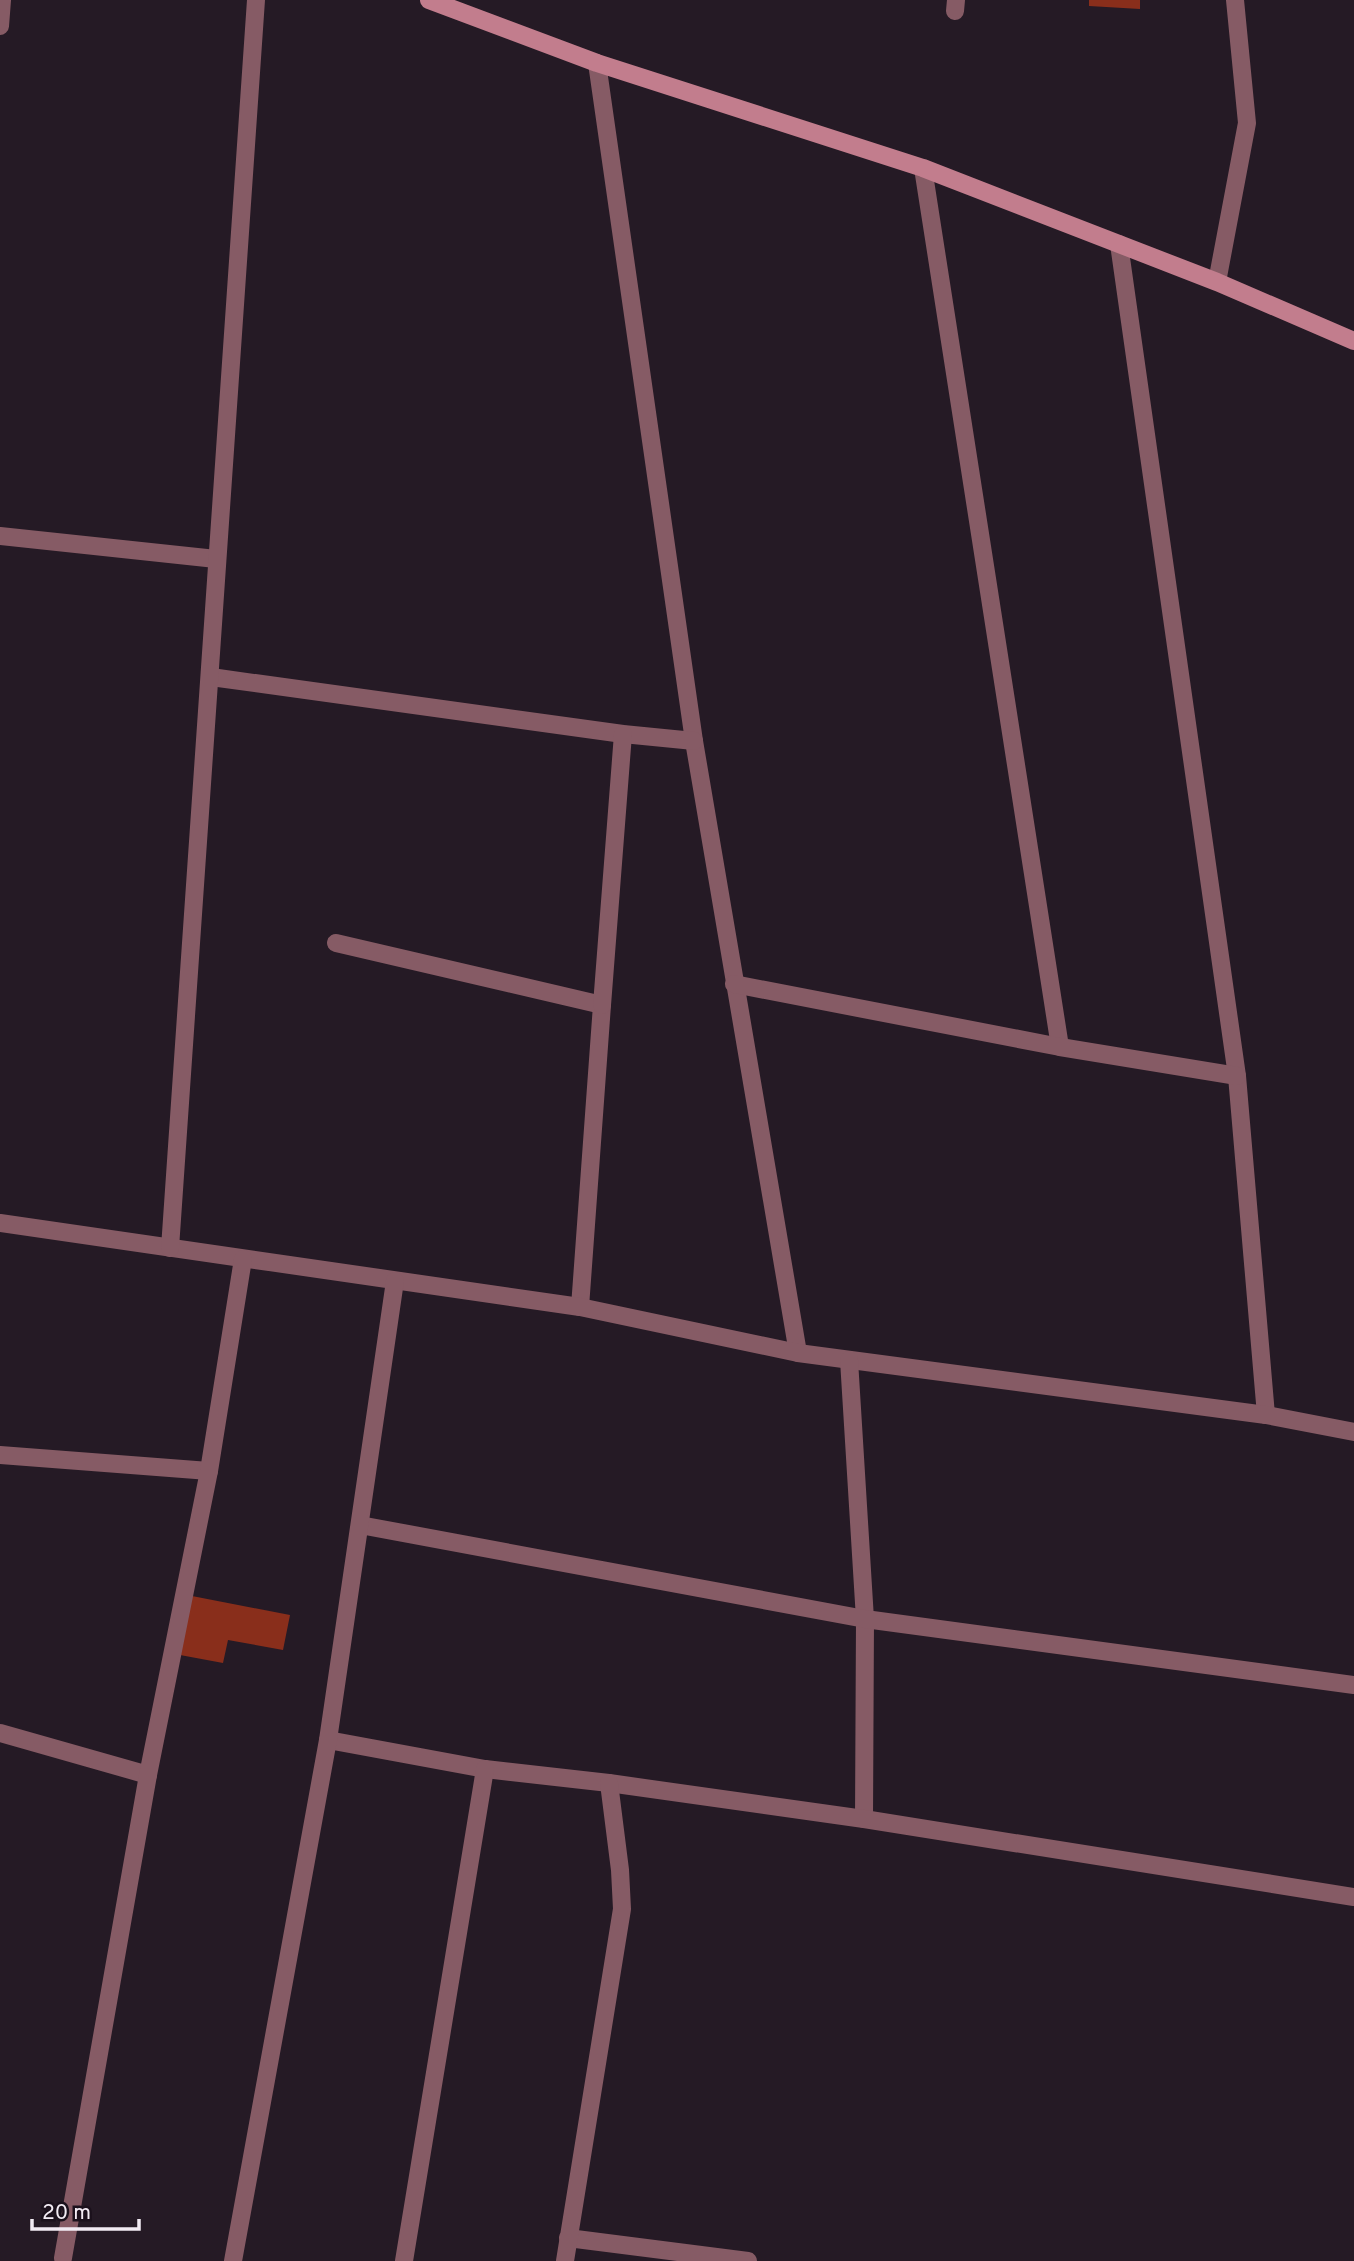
<svg xmlns="http://www.w3.org/2000/svg" width="1354" height="2261" font-family="Overpass,sans-serif">
<rect width="100%" height="100%" fill="#251a25"/>
<g fill="#892e1b">
<polygon points="1089,0 1140,0 1140,9 1089,6"/>
<polygon points="192,1596 290,1615 283,1650 228,1640 223,1663 180,1655"/>
</g>
<g fill="none" stroke-linecap="round" stroke-linejoin="round">
<g stroke="#865b65" stroke-width="18">
<polyline points="955,11 956,0"/>
<polyline points="0,26 2,0"/>
<polyline points="597,63 694,741 798,1353"/>
<polyline points="923,168 1060,1047"/>
<polyline points="1119,244 1237,1076 1266,1415"/>
<polyline points="1217,282 1247,123 1235,0"/>
<polyline points="0,536 216,559"/>
<polyline points="211,677 623,734 694,741"/>
<polyline points="336,943 602,1005 580,1307"/>
<polyline points="734,984 1060,1047 1237,1076"/>
<polyline points="602,1005 623,734"/>
<polyline points="0,1223 580,1307 798,1353 1266,1415 1354,1432"/>
<polyline points="170,1248 256,0"/>
<polyline points="849,1360 865,1619 864,1819"/>
<polyline points="0,1455 209,1471"/>
<polyline points="360,1525 865,1619 1354,1685"/>
<polyline points="0,1733 148,1775"/>
<polyline points="328,1740 485,1769 609,1783 864,1819 1354,1897"/>
<polyline points="568,2238 748,2261"/>
<polyline points="63,2258 148,1775 209,1471 243,1259"/>
<polyline points="233,2261 328,1740 395,1281"/>
<polyline points="404,2261 485,1769"/>
<polyline points="565,2261 622,1909 620,1870 609,1783"/>
</g>
<polyline stroke="#c27d8d" stroke-width="18" points="429,0 597,63 923,168 1217,282 1354,341"/>
</g>
<path d="M32 2219v10h107v-10" fill="none" stroke="#f2ebf3" stroke-width="3.5"/>
<text x="42" y="2219" font-size="21" fill="#f2ebf3" stroke="#1b111c" stroke-width="5" paint-order="stroke">20 m</text>
</svg>
